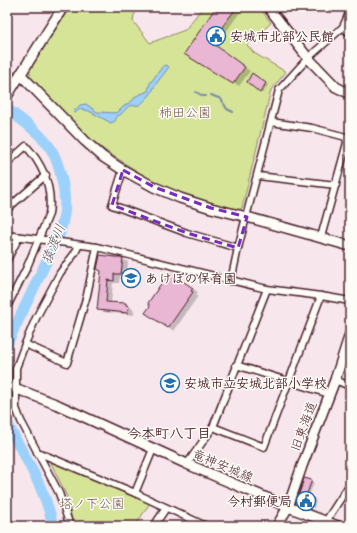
<svg xmlns="http://www.w3.org/2000/svg" width="357" height="533" font-family="'Indie Flower','Klee One',sans-serif">
<rect width="100%" height="100%" fill="#f7e7ec"/>
<filter id="ink" filterUnits="userSpaceOnUse"><feTurbulence type="fractalNoise" baseFrequency=".025" numOctaves="2"/><feDisplacementMap in="SourceGraphic" scale="8" xChannelSelector="R" yChannelSelector="G"/><feConvolveMatrix kernelMatrix="1 2 1 2 8 2 1 2 1" color-interpolation-filters="sRGB"/></filter>
<g filter="url(#ink)">
<g fill="#d5e497" stroke="#908261">
<polygon points="70,7 139,7 134,15 133,21 150,43 185,30 203,7 259,7 271,23 247,45 254,53 286,72 271,90 242,208 239,210 193,198 155,183 92,142 30,79 30,70"/>
<polygon points="51,460 150,503 135,526 73,526 68,499 50,461"/>
</g>
<polygon fill="#9cd1fb" stroke="#7b8aa8" points="166,65 169,67 156,84 150,95 140,105 129,106 120,115 117,116 115,121 111,123 89,111 80,109 75,113 73,112 80,105 86,104 97,112 117,113 123,107 132,101 136,96 148,91 150,83 163,66"/>
<g fill="#0003">
<polygon points="218,7 242,7 243,8 216,46 250,71 239,86 186,53"/>
<polygon points="252,75 268,85 263,93 260,92"/>
<polygon points="122,259 128,262 127,277 120,276 119,283 113,283 111,303 126,304 134,310 134,315 104,312 98,309 102,271"/>
<polygon points="170,273 198,292 196,295 198,296 174,331 147,313"/>
<polygon points="311,481 314,483 308,498 316,501 314,508 302,504"/>
</g>
<g fill="none" stroke-linecap="round" stroke-linejoin="round">
<g stroke="#7b8aa8" stroke-width="2">
<polyline points="196,92 203,96 206,96"/>
<polyline points="211,95 221,99 223,102"/>
<polyline points="224,104 227,109 233,112"/>
</g>
<g stroke="#9cd1fb" stroke-width="11">
<path d="M7,109C21,119 36,130 47,143C60,160 67,195 64,215C63,221 61,227 60,233L7,344"/>
<path d="M7,423C24,456 46,490 53,526"/>
</g>
</g>
<g fill="#e9b6d3" stroke="#4a1f2b">
<polygon points="216,7 237,7 211,42 245,67 233,84 184,54"/>
<polygon points="252,73 266,83 260,93 247,82"/>
<polygon points="100,255 123,258 121,274 114,274 114,281 108,280 106,302 126,303 126,305 129,306 128,313 97,310 101,271 97,269"/>
<polygon points="169,272 193,288 191,291 193,292 168,328 145,313 150,306 148,303"/>
<polygon points="304,478 312,480 306,496 314,499 311,507 299,503 300,498 298,498"/>
</g>
<g fill="none" stroke-linecap="round" stroke-linejoin="round">
<g stroke="#4a1f2b" stroke-width="9">
<g id="street">
<polyline points="343,27 350,34"/>
<polyline points="271,122 312,128 346,137 347,143 321,237"/>
<path d="M7,163L26,146C43,165 53,187 49,214L27,267L7,307"/>
<polyline points="123,170 112,205 187,233 238,248"/>
<polyline points="258,176 336,185"/>
<polyline points="7,209 46,175"/>
<polyline points="7,235 97,247 267,289 321,296 350,301"/>
<polyline points="7,260 19,237"/>
<polyline points="231,281 238,248 279,90 308,58 343,27 350,11"/>
<polyline points="25,344 67,363 87,295 97,247"/>
<polyline points="236,365 329,394"/>
<polyline points="335,380 350,386"/>
<polyline points="213,427 264,447 321,296"/>
<polyline points="37,452 135,493 206,526"/>
<polyline points="187,464 213,427 267,289"/>
<polyline points="135,493 153,449"/>
<polyline points="326,521 350,484"/>
<polyline points="70,526 59,493 21,421 16,408 16,368 25,344 36,318 60,273 75,253 79,245"/>
<polyline points="154,526 166,508"/>
</g>
</g>
<g stroke="#4a1f2b" stroke-width="12">
<g id="secondary">
<polyline points="268,7 308,58 336,87 350,94"/>
<polyline points="20,74 85,141 103,157 123,170 154,187 180,198 211,208 247,217 350,246"/>
<polyline points="7,96 63,7"/>
<polyline points="7,385 58,405 187,464 288,507 338,526"/>
<polyline points="277,526 288,507 302,466 335,380 350,334"/>
</g>
</g>
<use href="#street" stroke="#fdfcf7" stroke-width="6"/>
<use href="#secondary" stroke="#fdfcf7" stroke-width="9"/>
</g>
</g>
<path fill="none" stroke="#7b2cbf" stroke-width="3" stroke-dasharray="8 5" stroke-linejoin="round" d="M123,170L154,187L211,208L247,217L238,248L187,233L112,205Z"/>
<defs>
<g id="civic-ring" transform="scale(1)"><circle r="9.5" fill="#fdfcf7" stroke="#1f6fb2" stroke-width="1.5"/><path d="M-.6-6.5H3V-4.5H.6V-3L4-1V1h2V6H-6V1h2V-1L-.6-3ZM-1.2 2.5V6h2.4V2.5Z" fill="#1f6fb2"/></g>
<g id="school-ring" transform="scale(1)"><circle r="9.5" fill="#fdfcf7" stroke="#1f6fb2" stroke-width="1.5"/><path d="M0-5L7-2L0 1L-7-2ZM-4 1L0 2.5L4 1V4Q0 6-4 4Z" fill="#1f6fb2"/></g>
</defs>
<g fill-rule="evenodd">
<use href="#civic-ring" x="216" y="36"/>
<use href="#school-ring" x="131" y="278"/>
<use href="#school-ring" x="170" y="383"/>
<use href="#civic-ring" x="306" y="501"/>
</g>
<g text-anchor="middle" stroke-width="3" stroke-linejoin="round" paint-order="stroke">
<g font-size="13" font-weight="bold" fill="#4a1f2b" stroke="#fdfcf7" text-anchor="start">
<text x="230" y="41">安城市北部公民館</text>
<text x="145" y="283">あけぼの保育園</text>
<text x="184" y="388">安城市立安城北部小学校</text>
<text x="292" y="506" text-anchor="end">今村郵便局</text>
</g>
<g font-size="13" fill="#6d5046" stroke="#fdfcf7">
<text x="185" y="117">柿田公園</text>
<text x="92" y="508">塔ノ下公園</text>
</g>
<g font-size="13" fill="#4a1f2b" stroke="#fdfcf7">
<text transform="translate(303 426) rotate(-70)" y="5">旧東海道</text>
<text transform="translate(223 465) rotate(23)" y="5">竜神安城線</text>
</g>
<g font-size="14" font-style="italic" fill="#635469" stroke="#fdfcf7">
<text transform="translate(53 244) rotate(-68)" y="5">猿渡川</text>
</g>
<g font-size="14" font-weight="bold" fill="#4a1f2b" stroke="#fdfcf7">
<text x="169" y="438">今本町八丁目</text>
</g>
</g>
<rect width="357" height="533" fill="none" stroke="#fdfcf7" stroke-width="24"/>
<rect x="12" y="12" width="333" height="509" fill="none" stroke="#4a1f2b" stroke-width="1.5" filter="url(#ink)"/>
</svg>
